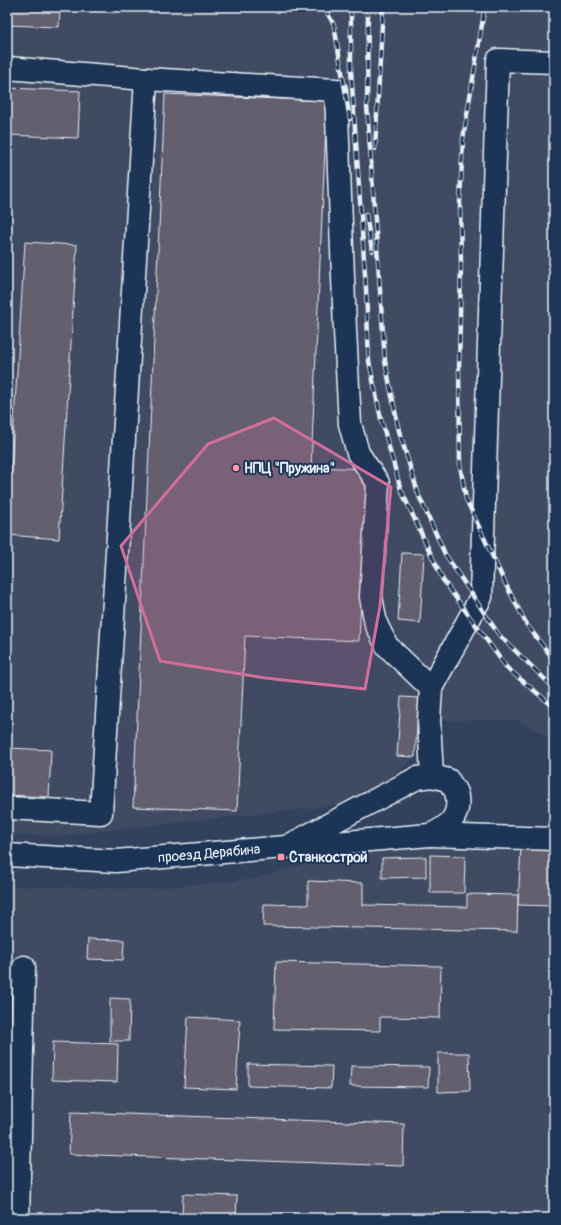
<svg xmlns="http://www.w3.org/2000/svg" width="561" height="1225" font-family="Pangolin,sans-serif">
<rect width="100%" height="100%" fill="#32425e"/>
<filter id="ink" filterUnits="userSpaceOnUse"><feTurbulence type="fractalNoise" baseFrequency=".025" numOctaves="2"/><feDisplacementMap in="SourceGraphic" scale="8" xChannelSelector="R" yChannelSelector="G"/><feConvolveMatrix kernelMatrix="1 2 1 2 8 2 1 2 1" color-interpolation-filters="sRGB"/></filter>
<g filter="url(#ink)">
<g fill="#414b63">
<polygon points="7,7 554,7 554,740 517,720 418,720 415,757 366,798 330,806 56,836 7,834"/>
<polygon points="554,843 554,1218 7,1218 7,886 148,889 255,879 362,846"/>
</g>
<g fill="#635f6e" stroke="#e8f1f8">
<polygon points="7,7 60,7 59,27 7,25"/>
<polygon points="7,88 80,91 78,138 7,135"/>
<polygon points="165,94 327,101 311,467 367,469 359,641 245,636 237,811 133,807"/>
<polygon points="25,242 77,245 59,539 7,535"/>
<polygon points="402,553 424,554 420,623 398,621"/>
<polygon points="401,697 419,698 415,757 397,756"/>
<polygon points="7,748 51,750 49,797 7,795"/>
<polygon points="521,845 554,847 554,906 518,905"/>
<polygon points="430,855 465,856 464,893 430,893"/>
<polygon points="426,857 426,877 382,878 382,858"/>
<polygon points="308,881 363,883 363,905 467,907 467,894 518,895 517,931 263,926 264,904 308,905"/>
<polygon points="88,939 124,940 123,960 87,959"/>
<polygon points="276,962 441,966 440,1018 380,1017 380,1031 274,1029"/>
<polygon points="110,998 130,999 129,1041 110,1041"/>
<polygon points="188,1017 240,1020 236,1089 184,1087"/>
<polygon points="53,1042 118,1044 117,1082 52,1080"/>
<polygon points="438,1053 469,1053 470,1091 438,1092"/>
<polygon points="248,1064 332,1066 331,1088 248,1086"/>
<polygon points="351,1066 429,1067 428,1087 350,1086"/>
<polygon points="71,1112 404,1124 403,1166 69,1154"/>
<polygon points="183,1194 237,1196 236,1218 182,1218"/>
</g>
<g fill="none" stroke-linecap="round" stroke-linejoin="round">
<g stroke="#e8f1f8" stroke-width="25">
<g id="minor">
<polyline points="7,68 146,79"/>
<polyline points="432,776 429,720 431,688 481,597 498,60 554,62"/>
<polyline points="7,808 101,813 146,79 336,90 345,330 350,424 358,453 378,483 371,597 376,624 387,646 431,688"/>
<polyline points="430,835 554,839"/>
<path d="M7,855L116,861L430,835C448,827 460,818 457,797C457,791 451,785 448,780L432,776L417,778L288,846"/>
<polyline points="18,1218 24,967"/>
</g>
</g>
<use href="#minor" stroke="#1d3557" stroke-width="22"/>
<g stroke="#e8f1f8" stroke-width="4.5">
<g id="rail">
<polyline points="324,7 334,25 350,119"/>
<polyline points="351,7 351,70 366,288 369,361 381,419 401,490 443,580 507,668 554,707"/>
<polyline points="368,7 367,106 385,361 399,431 419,496 445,554 499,635 554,688"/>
<polyline points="484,12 463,139 460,202 461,264 459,370 460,465 466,499 505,583 527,625 554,660"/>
<polyline points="375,149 383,7"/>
<polyline points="366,214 372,251"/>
</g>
</g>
<use href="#rail" stroke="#1d3557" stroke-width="3" stroke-dasharray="9" stroke-linecap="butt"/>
</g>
</g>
<path fill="#d16f9a" fill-opacity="0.2" stroke="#d16f9a" stroke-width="3" stroke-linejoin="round" d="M274,418L391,487L380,606L365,689L265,678L160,661L121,546L208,444Z"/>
<g fill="#ff9aa2" stroke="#1d3557" stroke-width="1.5">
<circle cx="236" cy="468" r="4"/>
<rect x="277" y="853" width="8" height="8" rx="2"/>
</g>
<g text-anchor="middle" stroke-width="4" stroke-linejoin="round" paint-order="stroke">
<g font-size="14" font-weight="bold" fill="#e8f1f8" stroke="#1d3557" text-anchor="start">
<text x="244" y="473">НПЦ "Пружина"</text>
<text x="289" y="862">Станкострой</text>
</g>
<g font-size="14" fill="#e8f1f8" stroke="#1d3557">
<text transform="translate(209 853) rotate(-5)" y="5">проезд Дерябина</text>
</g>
</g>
<rect width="561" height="1225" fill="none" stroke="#1d3557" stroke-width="24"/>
<rect x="12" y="12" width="537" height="1201" fill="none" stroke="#e8f1f8" stroke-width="1.5" filter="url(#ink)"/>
</svg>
